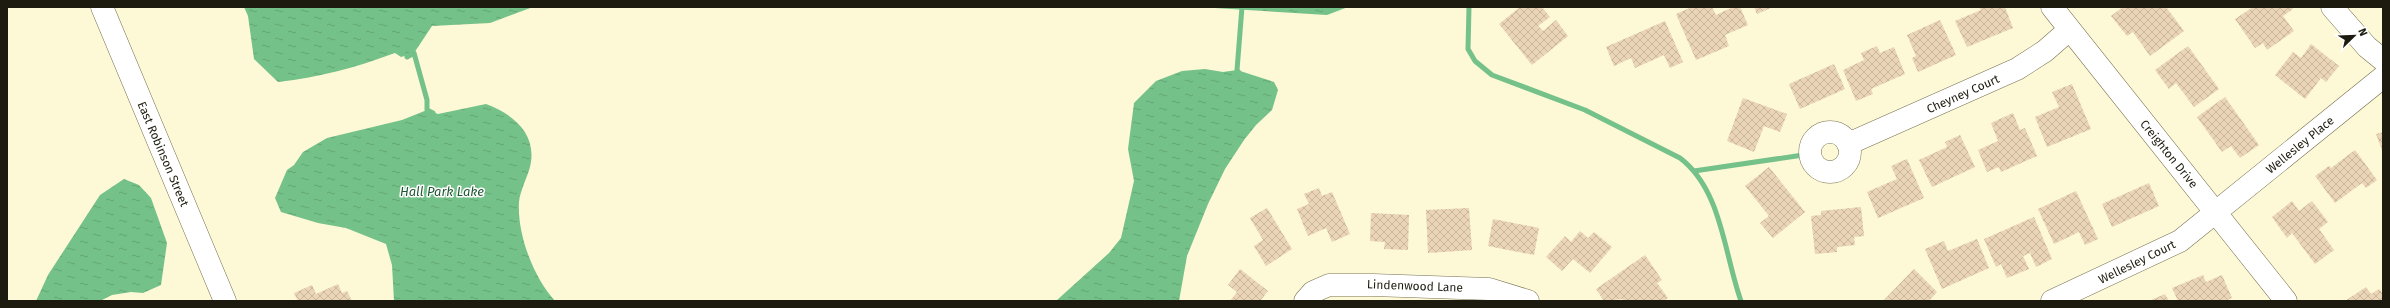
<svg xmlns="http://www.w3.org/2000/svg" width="2390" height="308" font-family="'Fira Sans',sans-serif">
<defs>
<pattern id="water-ripples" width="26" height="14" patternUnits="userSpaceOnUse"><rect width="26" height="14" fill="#74c189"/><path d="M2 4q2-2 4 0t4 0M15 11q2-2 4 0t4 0" fill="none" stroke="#64a575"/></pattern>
<pattern id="building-cross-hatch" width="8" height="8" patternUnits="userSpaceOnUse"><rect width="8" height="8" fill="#ebd5b7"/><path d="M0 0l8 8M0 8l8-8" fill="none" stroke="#c9b69c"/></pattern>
</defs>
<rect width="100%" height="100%" fill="#fdf8d5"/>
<g fill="url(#water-ripples)">
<path d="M244,7H533L490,23L432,26L414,53L401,57L395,53C354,68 321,77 278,82L254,59L248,16Z"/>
<polygon points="1198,7 1348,7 1327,15"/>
<polygon points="1205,69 1223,72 1237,70 1274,82 1278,90 1272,110 1256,125 1244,140 1225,169 1208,204 1187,256 1179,301 1056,301 1109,253 1121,238 1134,181 1128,149 1134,103 1156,81 1182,71"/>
<path d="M486,104C513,114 538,134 530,167C527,178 520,191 519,202C517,235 534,278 555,301H394L392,265L386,244L346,228L318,223L281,212L275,198L287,170L294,165L303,152L327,138L402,120L427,110L438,114Z"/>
<polygon points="124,179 139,185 151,198 167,243 161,285 143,293 131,292 112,295 100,301 36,301 48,275 100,195"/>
</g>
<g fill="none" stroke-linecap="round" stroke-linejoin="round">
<g stroke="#74c189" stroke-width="5">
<path d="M1469,7L1468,49L1475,61L1492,75L1585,110L1680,158C1722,190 1724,254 1741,301"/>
<polyline points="407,57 414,53 427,100 427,110 433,113"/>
<polyline points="1240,74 1237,70 1242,7"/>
<polyline points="1694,171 1810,154"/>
</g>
</g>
<g fill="url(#building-cross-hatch)">
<polygon points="1520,7 1542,7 1550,17 1538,26 1543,31 1556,20 1568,36 1532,65 1499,24"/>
<polygon points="1692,7 1712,7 1716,15 1733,7 1740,7 1748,25 1725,35 1729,46 1696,60 1676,14"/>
<polygon points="1754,7 1773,7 1757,14"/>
<polygon points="1979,7 2005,7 2013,28 1967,47 1955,21 1981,10"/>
<polygon points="2123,7 2166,7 2184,31 2150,56 2133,32 2127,36 2111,16"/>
<polygon points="2253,7 2292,7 2293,9 2283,16 2294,31 2267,50 2263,43 2255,48 2235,19"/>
<polygon points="1940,20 1956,55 1918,72 1912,58 1916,56 1907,35"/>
<polygon points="1665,21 1683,62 1670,68 1664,55 1635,68 1631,58 1614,66 1606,47"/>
<polygon points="2311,44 2339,66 2326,82 2321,78 2305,99 2275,75 2293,52 2301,58"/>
<polygon points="1877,46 1880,53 1894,47 1905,74 1871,89 1873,94 1856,101 1843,70 1864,60 1861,53"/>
<polygon points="2188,46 2219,89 2194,107 2176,83 2169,89 2155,70"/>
<polygon points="1834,64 1845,89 1800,109 1789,84"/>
<polygon points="2072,84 2091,129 2047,147 2035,117 2059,107 2052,92"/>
<polygon points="2225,97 2259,145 2240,158 2231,146 2222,152 2197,117"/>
<polygon points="1743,98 1787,114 1780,132 1764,126 1754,152 1727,141"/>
<polygon points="2013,113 2020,130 2025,128 2037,156 2001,172 1999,167 1987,172 1978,150 1998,141 1991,123"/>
<polygon points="2383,132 2383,153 2376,134"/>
<polygon points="1960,135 1975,167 1932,187 1919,160 1947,147 1945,142"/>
<polygon points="2355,150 2377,180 2366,188 2362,183 2335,203 2315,176 2329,166 2331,168"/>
<polygon points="1907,159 1924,198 1878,218 1867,192 1897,179 1891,166"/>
<polygon points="1769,167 1805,212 1773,238 1760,223 1769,216 1745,186"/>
<polygon points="2149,183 2159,206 2112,227 2102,204"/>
<polygon points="1319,188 1322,196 1332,192 1350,234 1332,242 1326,228 1308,236 1297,209 1309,204 1304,194"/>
<polygon points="2076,191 2098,239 2085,245 2079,232 2054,244 2038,209"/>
<polygon points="2292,201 2299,211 2312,201 2328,222 2319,229 2334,250 2315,264 2292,233 2287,238 2272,217"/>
<polygon points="1861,207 1864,236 1854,237 1855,245 1837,247 1837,252 1815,254 1811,216 1821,215 1821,211"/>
<polygon points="1267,208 1292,249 1266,266 1254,246 1263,240 1250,218"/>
<polygon points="1469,208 1472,250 1428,253 1426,210"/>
<polygon points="1371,213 1409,215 1408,250 1384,249 1385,242 1370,241"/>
<polygon points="2034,217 2052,259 2036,267 2030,253 2023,256 2029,269 2007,278 2001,264 1996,267 1984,239"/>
<polygon points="1493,219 1539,228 1534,255 1488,246"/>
<polygon points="1580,231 1588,238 1594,232 1612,247 1590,273 1573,259 1562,271 1546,257 1565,236 1571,242"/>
<polygon points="1977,239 1989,268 1942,289 1925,249 1944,241 1948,251"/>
<polygon points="1645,255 1662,280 1657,283 1668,298 1664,301 1624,301 1622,299 1604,301 1596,289"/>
<polygon points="1240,269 1268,291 1260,301 1230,301 1237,292 1228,285"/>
<polygon points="1914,269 1937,292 1929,301 1883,301"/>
<polygon points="2203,275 2206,282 2222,275 2232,298 2225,301 2178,301 2172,288"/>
<polygon points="338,284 342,293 347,291 352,301 298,301 294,293 312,285 316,294"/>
<polygon points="2366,287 2371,294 2379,289 2383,294 2383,301 2345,301"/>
<polygon points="2165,294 2169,301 2149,301"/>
</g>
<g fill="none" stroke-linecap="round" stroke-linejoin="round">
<g stroke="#767152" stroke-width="23">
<g id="minor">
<polyline points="102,7 225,301"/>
<polyline points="2052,7 2286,301"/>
<polyline points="2332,7 2367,47 2383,60"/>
<circle cx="1830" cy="152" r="20"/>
<polyline points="1848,144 2017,69 2045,51 2069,30"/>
<polyline points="1305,301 1313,292 1329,285 1373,285 1489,289 1528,301"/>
<polyline points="2052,301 2180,241 2383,77"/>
</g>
</g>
<use href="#minor" stroke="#fff" stroke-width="22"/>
</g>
<g text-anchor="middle" stroke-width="3" stroke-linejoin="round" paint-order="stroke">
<g font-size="12" fill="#1d1b0f" stroke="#fff">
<text transform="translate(1963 94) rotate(-24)" y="4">Cheyney Court</text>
<text transform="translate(2300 145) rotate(-39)" y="4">Wellesley Place</text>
<text transform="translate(163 154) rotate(67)" y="4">East Robinson Street</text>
<text transform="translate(2169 154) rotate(51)" y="4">Creighton Drive</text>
<text transform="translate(2137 262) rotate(-26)" y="4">Wellesley Court</text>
<text transform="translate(1415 286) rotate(2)" y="4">Lindenwood Lane</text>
</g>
<g font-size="13" font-style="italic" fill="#1f5732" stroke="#fff">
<text x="442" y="196">Hall Park Lake</text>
</g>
</g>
<rect width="2390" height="308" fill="none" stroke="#1d1b0f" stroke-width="16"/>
<g transform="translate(2354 36) rotate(67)" stroke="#ffffff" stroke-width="3" paint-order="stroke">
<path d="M0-3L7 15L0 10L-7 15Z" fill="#1d1b0f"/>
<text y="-6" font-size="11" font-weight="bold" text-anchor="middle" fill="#1d1b0f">N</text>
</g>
</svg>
